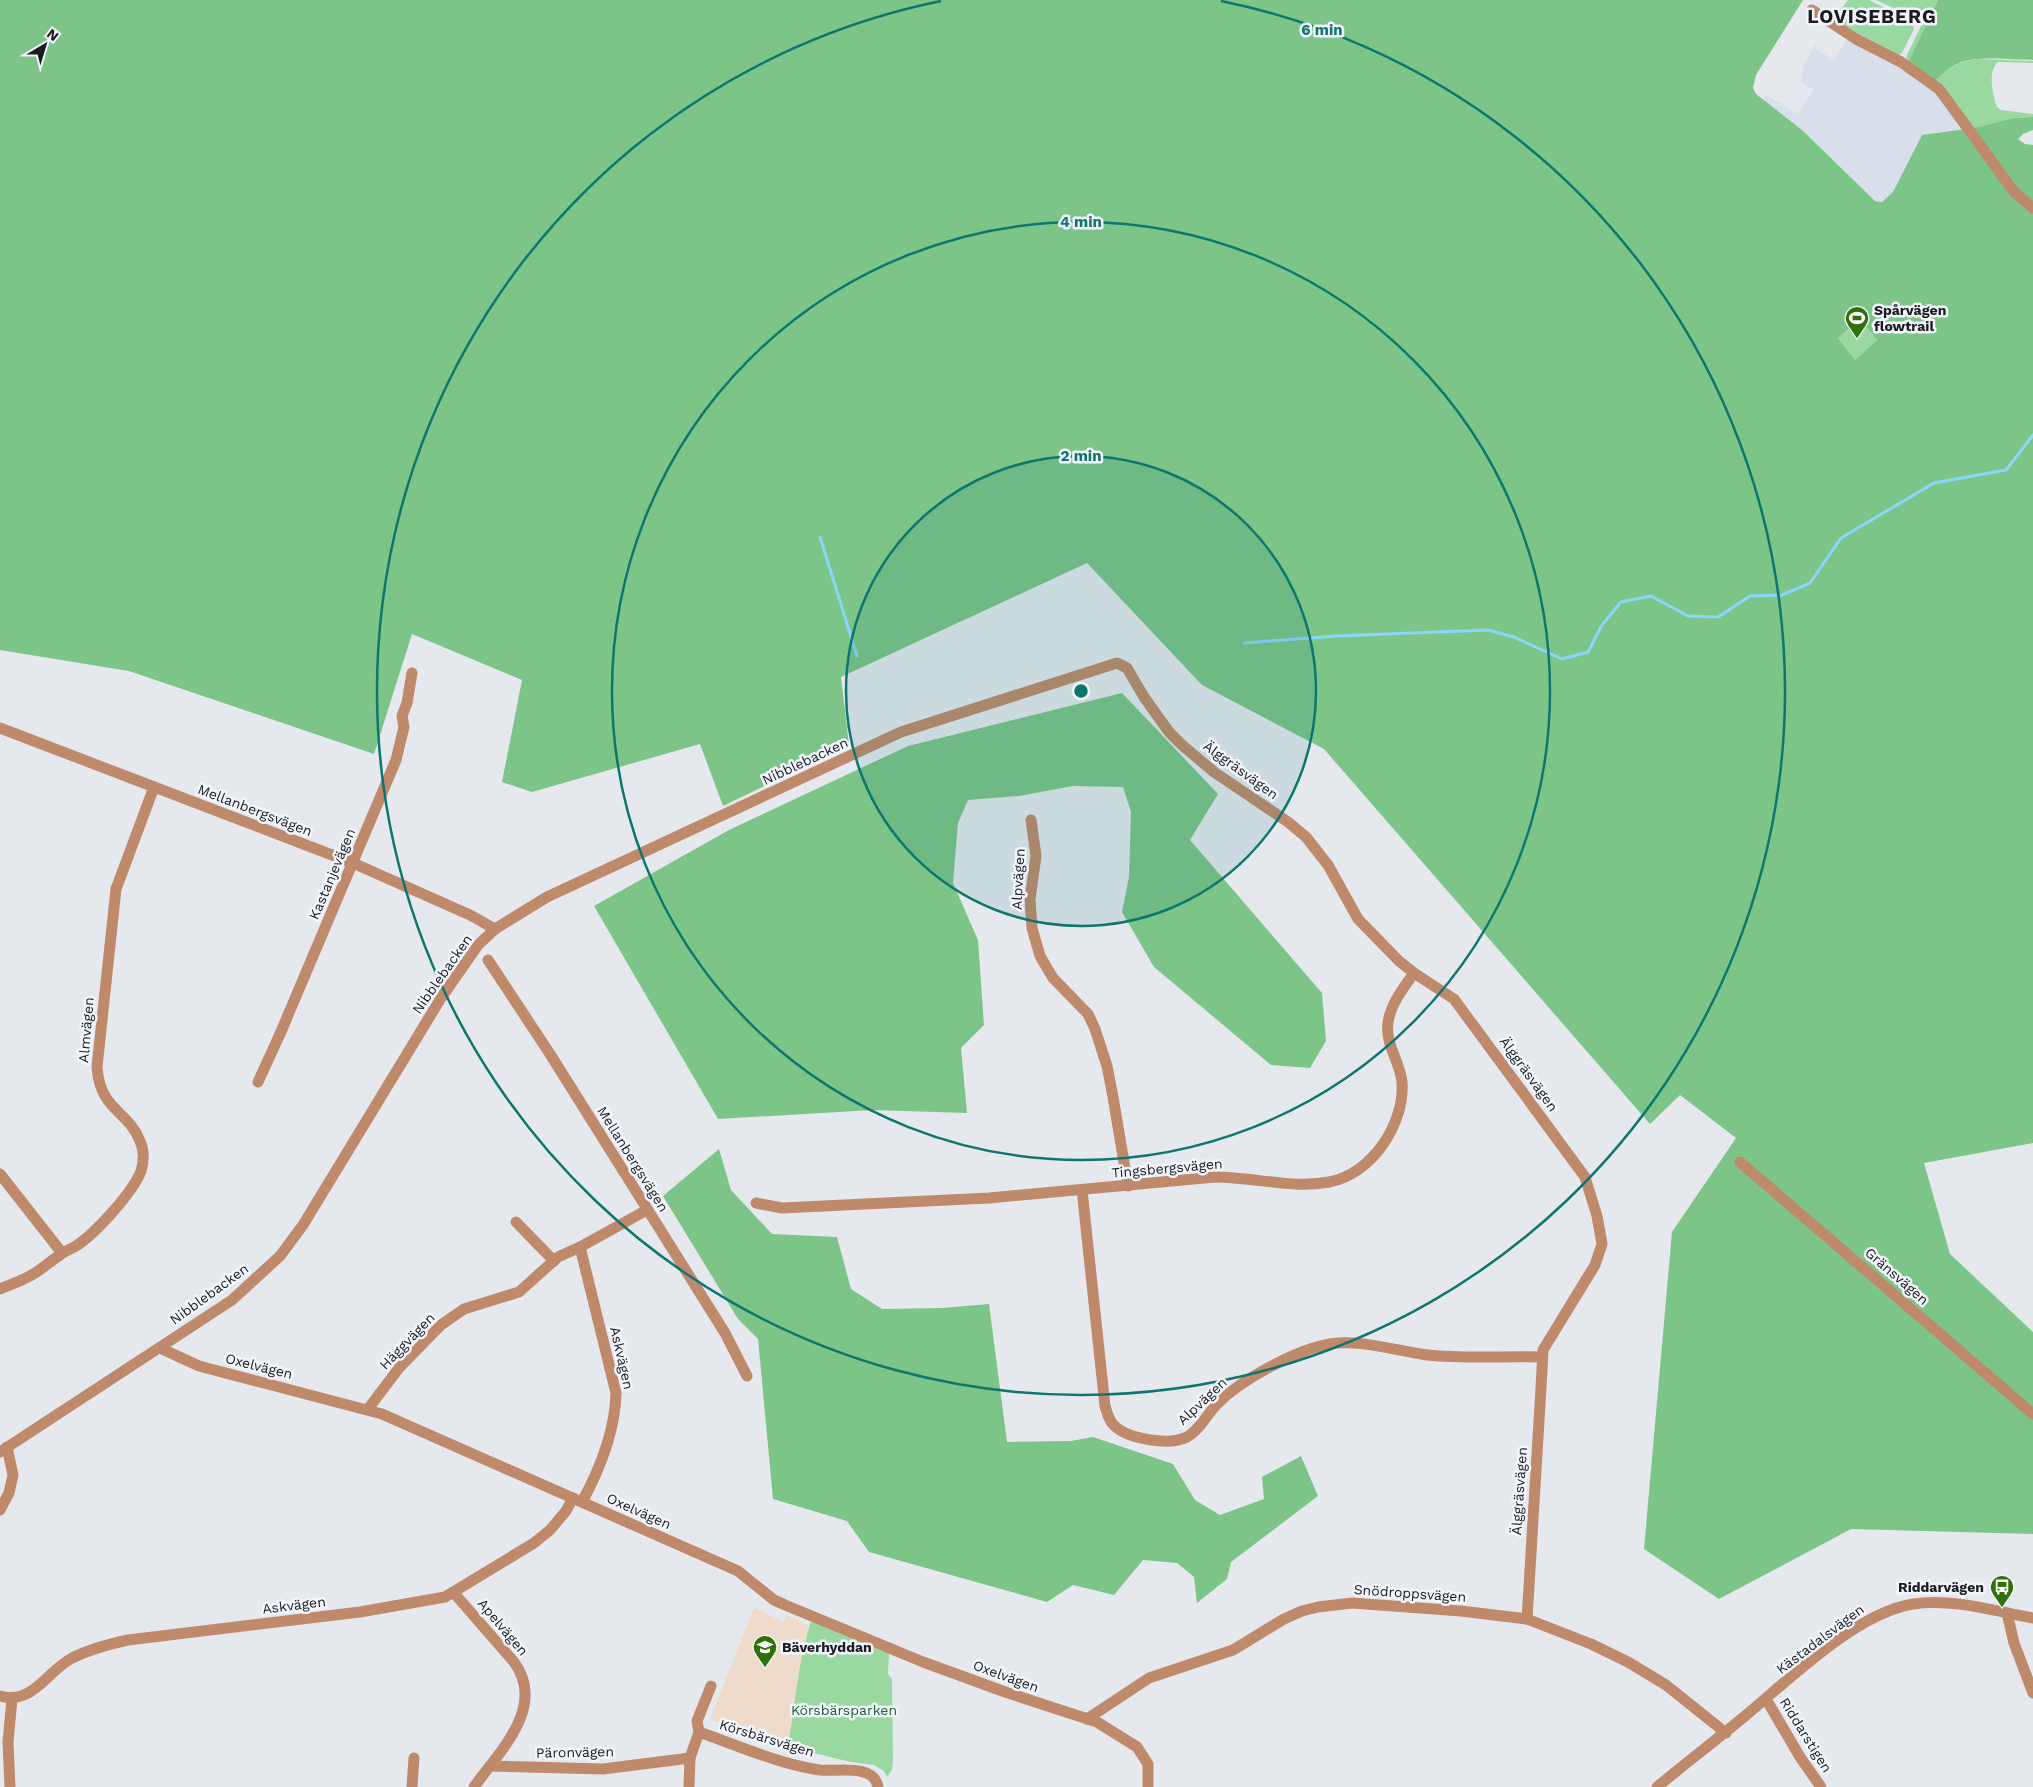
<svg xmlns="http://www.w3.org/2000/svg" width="2033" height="1787" font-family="'Work Sans',sans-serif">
<rect width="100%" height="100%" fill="#e5e9ee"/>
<polygon fill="#d6dfea" points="1847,39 1924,79 1966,129 1922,135 1893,192 1882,202 1875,201 1802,130 1763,100 1766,95 1798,114 1814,90 1801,82 1804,65 1815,45 1817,46 1816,49 1835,60"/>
<polygon fill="#eedbcb" points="754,1607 783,1622 786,1615 809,1626 802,1650 799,1685 788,1747 710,1719"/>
<g fill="#9ad8a2">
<polygon points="1848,0 1869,0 1907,19 1913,23 1914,29 1902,53 1899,55 1855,32 1837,20 1836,16"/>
<polygon points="1876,0 1938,0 1908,62 1906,57 1921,26 1918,19"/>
<path d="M1979,59L2033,61V63L1998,62C1987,71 1993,96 1997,107L2001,110L2033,114V117L2013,118L1973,128L1935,81C1951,66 1957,62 1979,59Z"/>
<polygon points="1860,319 1877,340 1855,360 1838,338"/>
<path d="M811,1621L889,1654L888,1674L892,1679L893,1761L892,1770L887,1777L884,1771L874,1765L851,1762L788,1747C795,1705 798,1662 811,1621Z"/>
</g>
<g fill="#7dc488" fill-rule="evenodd">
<path d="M0,0H1803L1756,75L1753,88L1756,94L1802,130L1875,201L1882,202L1893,192L1922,135L1973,128L2013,118L2033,117V130L2023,134L2018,139L2025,144L2033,145V1143L1924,1163L1950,1254L2033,1332V1534L1851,1529L1719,1599L1644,1549L1672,1232L1736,1138L1680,1095L1650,1124L1324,749L1202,685L1087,563L841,677L849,745L723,806L700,744L532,792L502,782L522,680L412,634L374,754L129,671L0,650ZM1860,319L1877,340L1855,360L1838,338Z"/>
<path d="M1938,0H2033V60C2012,60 1976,55 1957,64C1948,68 1942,75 1935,81L1908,62Z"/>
<polygon points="1122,693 1218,794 1190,840 1322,993 1326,1041 1310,1068 1271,1065 1154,967 1122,912 1129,877 1131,812 1123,787 1073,786 1019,796 968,800 958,823 953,883 978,940 984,1025 961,1048 967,1113 873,1110 718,1119 594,906 729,830 908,746"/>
<polygon points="719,1149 731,1190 772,1234 837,1237 851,1289 882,1309 942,1308 989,1304 1007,1442 1071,1441 1093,1437 1173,1464 1195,1500 1220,1515 1264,1499 1262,1477 1301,1456 1318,1496 1231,1562 1227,1579 1197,1603 1194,1577 1177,1563 1143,1560 1114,1595 1073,1585 1047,1602 869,1552 847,1521 773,1499 758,1339 738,1319 663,1196"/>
</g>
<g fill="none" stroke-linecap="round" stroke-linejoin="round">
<g stroke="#8bd6f9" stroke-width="3">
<polyline points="820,537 857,656"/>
<polyline points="1244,643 1336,636 1488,630 1514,637 1562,659 1588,652 1602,625 1621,602 1651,596 1688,616 1718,617 1750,596 1782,595 1810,583 1841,538 1934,483 2006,470 2033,435"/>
</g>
<g stroke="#bf8a6c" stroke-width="11">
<polyline points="1812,10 1856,39 1901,62 1939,89 2015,193 2033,208"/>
<polyline points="0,728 353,863 470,915 495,929"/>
<polyline points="1031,820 1036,856 1030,899 1032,928 1040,956 1053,978 1088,1014 1095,1029 1107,1066 1113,1097 1128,1186"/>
<polyline points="488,960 550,1054 725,1333 747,1376"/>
<polyline points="258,1082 280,1034 396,760 404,727 402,716 407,703 412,673"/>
<polyline points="1740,1162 2033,1414"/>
<polyline points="0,1174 62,1253"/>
<path d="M1082,1190L1105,1406C1107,1412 1108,1418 1112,1423C1124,1439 1169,1446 1187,1437C1200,1430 1207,1414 1217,1404C1242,1379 1296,1350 1330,1344C1359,1339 1397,1351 1428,1355C1465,1359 1504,1356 1542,1357"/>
<path d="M756,1203L782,1208L989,1198L1215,1177C1253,1177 1292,1189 1329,1182C1372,1174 1405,1124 1402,1082C1400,1062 1385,1044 1388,1023C1390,1005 1404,987 1414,973"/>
<polyline points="516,1222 554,1261"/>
<path d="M580,1247L616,1393C615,1432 600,1469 582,1502"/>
<path d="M0,1289C9,1285 19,1282 28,1277C39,1272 49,1262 60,1255C65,1251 71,1249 76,1246C96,1233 133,1192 141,1171C144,1161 144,1150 140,1141C128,1110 100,1111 97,1067L116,889L154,787"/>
<polyline points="160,1348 199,1366 382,1414 738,1571 774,1600 785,1605 923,1662 1008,1693 1097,1722 1137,1747 1148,1764 1148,1787"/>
<polyline points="368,1409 399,1368 441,1325 464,1309 519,1292 558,1257 580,1247 647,1210"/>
<polyline points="0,1452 232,1300 280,1256 303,1225 441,998 478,945 495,929 547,897 901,732 1117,663 1127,668 1144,697 1169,732 1182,745 1214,772 1288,822 1306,837 1328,865 1358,919 1399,961 1414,973 1454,999 1585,1177 1597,1216 1602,1244 1595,1265 1543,1350 1541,1388 1527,1619"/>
<polyline points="0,1510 9,1493 13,1475 7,1447"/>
<path d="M454,1593L514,1662C547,1707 499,1752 474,1787"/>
<polyline points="2007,1613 2014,1643 2033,1693"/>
<path d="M0,1696C33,1705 46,1672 72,1658C90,1649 109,1644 128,1640L360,1612L445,1597L534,1543L550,1530L566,1511L573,1498"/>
<polyline points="1766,1699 1800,1757 1821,1787"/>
<polyline points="1087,1719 1149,1678 1233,1650 1284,1619 1302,1611 1318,1607 1352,1603 1461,1611 1527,1619 1591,1644 1628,1662 1666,1685 1726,1733"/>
<path d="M699,1732C739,1746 779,1764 820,1770C837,1772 874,1763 878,1787"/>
<polyline points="699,1732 697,1721 711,1686"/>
<polyline points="490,1766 603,1769 690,1758"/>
<polyline points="10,1787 8,1742 12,1699"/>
<polyline points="412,1787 414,1758"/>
<polyline points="689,1787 690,1758 699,1732"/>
<path d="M1657,1787C1686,1763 1716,1740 1745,1716C1790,1679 1856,1613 1913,1604C1953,1598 1994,1611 2033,1618"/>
</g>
</g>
<circle cx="1081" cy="691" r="235" fill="#0f766e" fill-opacity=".12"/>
<g fill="none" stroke="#0f766e" stroke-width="2.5">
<circle cx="1081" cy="691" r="235"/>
<circle cx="1081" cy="691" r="469"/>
<path d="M1221 1A704 704 0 1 1 941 1"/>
</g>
<defs>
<g id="stadium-pin" transform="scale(1.25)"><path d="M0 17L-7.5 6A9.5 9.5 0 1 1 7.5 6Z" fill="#307009" stroke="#f2f6fc"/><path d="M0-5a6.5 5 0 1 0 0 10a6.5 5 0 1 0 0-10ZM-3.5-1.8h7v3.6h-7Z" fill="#fff"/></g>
<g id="bus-pin" transform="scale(1.25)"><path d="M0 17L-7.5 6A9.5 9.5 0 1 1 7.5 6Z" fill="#307009" stroke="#f2f6fc"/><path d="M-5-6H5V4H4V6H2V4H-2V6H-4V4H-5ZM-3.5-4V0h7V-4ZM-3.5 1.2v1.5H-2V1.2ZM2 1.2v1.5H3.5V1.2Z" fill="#fff"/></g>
<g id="school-pin" transform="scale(1.25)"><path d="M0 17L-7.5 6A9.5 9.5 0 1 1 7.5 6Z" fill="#307009" stroke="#f2f6fc"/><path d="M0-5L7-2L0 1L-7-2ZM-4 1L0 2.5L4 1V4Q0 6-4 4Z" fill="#fff"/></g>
</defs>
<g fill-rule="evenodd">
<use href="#stadium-pin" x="1857" y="318"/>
<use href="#bus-pin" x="2002" y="1587"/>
<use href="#school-pin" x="765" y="1647"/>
</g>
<g text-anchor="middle" stroke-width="5" stroke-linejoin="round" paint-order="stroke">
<g font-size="14" font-weight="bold" fill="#1a1c1e" stroke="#f2f6fc" text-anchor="start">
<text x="1874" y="315">Spårvägen<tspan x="1874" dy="16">flowtrail</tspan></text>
<text x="1984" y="1592" text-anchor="end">Riddarvägen</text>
<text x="782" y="1652">Bäverhyddan</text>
</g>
<g font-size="14" fill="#1a1c1e" stroke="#f2f6fc">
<text transform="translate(805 761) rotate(-25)" y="5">Nibblebacken</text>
<text transform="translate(1241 770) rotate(36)" y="5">Älggräsvägen</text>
<text transform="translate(255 810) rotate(21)" y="5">Mellanbergsvägen</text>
<text transform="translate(332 874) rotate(-67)" y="5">Kastanjevägen</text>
<text transform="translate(1018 879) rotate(-87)" y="5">Alpvägen</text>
<text transform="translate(442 974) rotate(-55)" y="5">Nibblebacken</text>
<text transform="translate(86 1030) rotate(-85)" y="5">Almvägen</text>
<text transform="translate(1529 1074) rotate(54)" y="5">Älggräsvägen</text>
<text transform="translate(633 1159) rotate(58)" y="5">Mellanbergsvägen</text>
<text transform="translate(1167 1168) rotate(-5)" y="5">Tingsbergsvägen</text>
<text transform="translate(1897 1276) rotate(41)" y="5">Gränsvägen</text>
<text transform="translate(209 1294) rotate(-36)" y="5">Nibblebacken</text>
<text transform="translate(407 1341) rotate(-46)" y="5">Häggvägen</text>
<text transform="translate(622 1358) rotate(77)" y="5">Askvägen</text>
<text transform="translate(259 1366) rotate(14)" y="5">Oxelvägen</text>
<text transform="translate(1202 1401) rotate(-43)" y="5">Alpvägen</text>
<text transform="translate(1519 1491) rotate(-86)" y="5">Älggräsvägen</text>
<text transform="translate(639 1511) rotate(24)" y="5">Oxelvägen</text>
<text transform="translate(1410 1593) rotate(4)" y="5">Snödroppsvägen</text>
<text transform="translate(294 1605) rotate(-7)" y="5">Askvägen</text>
<text transform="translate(503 1627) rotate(50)" y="5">Apelvägen</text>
<text transform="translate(1820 1639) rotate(-37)" y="5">Kästadalsvägen</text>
<text transform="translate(1006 1676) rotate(20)" y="5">Oxelvägen</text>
<text transform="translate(1806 1735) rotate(58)" y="5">Riddarstigen</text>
<text transform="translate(767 1738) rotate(17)" y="5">Körsbärsvägen</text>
<text transform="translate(575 1752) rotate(-1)" y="5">Päronvägen</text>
</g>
<g font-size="14" fill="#18632c" stroke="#f2f6fc">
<text x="844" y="1715">Körsbärsparken</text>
</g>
<g font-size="19" font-weight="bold" letter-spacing="1" fill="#1a1c1e" stroke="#f2f6fc">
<text x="1872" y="23">LOVISEBERG</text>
</g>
</g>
<circle cx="1081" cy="691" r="8" fill="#0f766e" stroke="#f2f6fc" stroke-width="2.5"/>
<g font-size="15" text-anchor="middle" font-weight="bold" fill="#0f766e" stroke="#f2f6fc" stroke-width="5" stroke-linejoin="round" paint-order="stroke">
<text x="1322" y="35">6 min</text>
<text x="1081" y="227">4 min</text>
<text x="1081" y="461">2 min</text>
</g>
<g transform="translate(45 45) rotate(38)" stroke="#f2f6fc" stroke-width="4" paint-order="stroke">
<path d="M0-4L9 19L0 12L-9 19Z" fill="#1a1c1e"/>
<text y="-8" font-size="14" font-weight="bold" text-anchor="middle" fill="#1a1c1e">N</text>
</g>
</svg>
